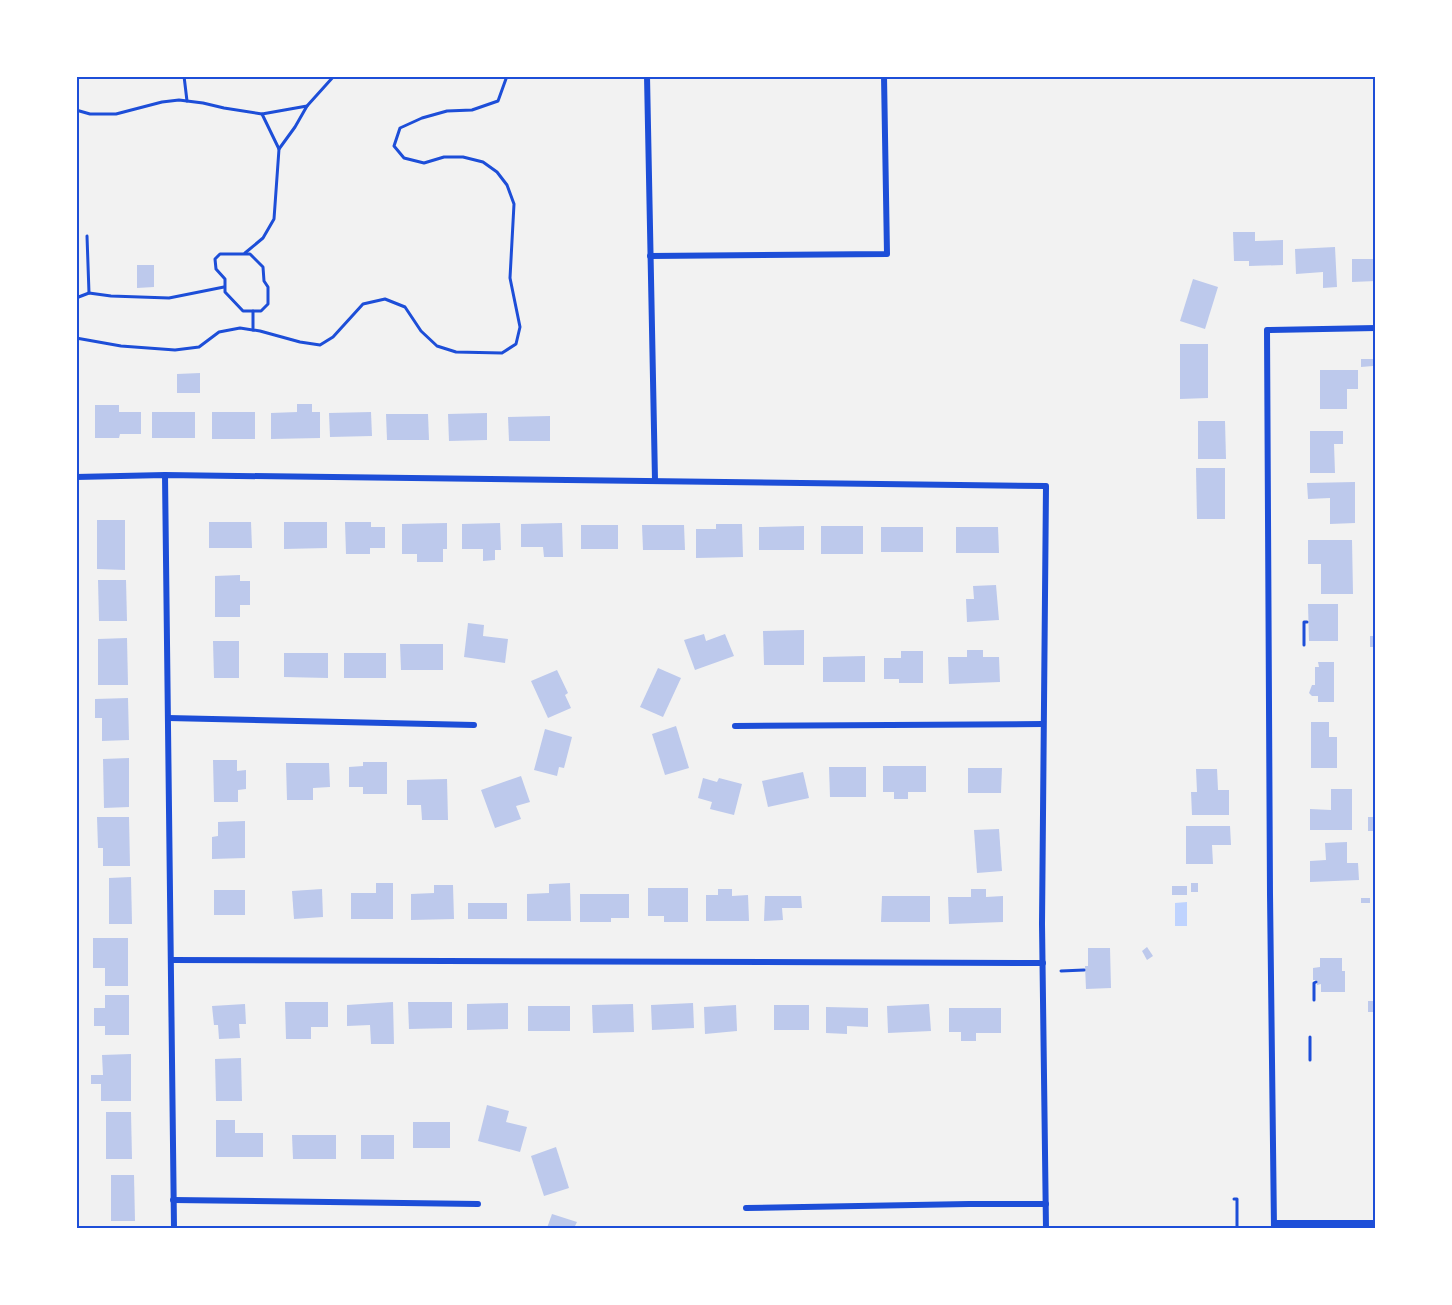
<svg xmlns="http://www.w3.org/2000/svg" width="1452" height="1305" font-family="Ubuntu,sans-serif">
<rect width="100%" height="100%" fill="#f2f2f2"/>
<polygon fill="#bfd3fe" points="1187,902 1187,926 1175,926 1175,903"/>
<g fill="#bdc9ec">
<polygon points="1233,232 1255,232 1255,241 1283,240 1283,265 1249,266 1249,261 1234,261"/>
<polygon points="1335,247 1337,287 1323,288 1323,272 1296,274 1295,249"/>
<polygon points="1352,259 1376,259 1376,281 1352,282"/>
<polygon points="137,265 154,265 154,287 137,288"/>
<polygon points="1193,279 1218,287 1205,329 1180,321"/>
<polygon points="1180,344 1208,344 1208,398 1180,399"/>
<polygon points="1361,359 1373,359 1373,366 1361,367"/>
<polygon points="1320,370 1358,370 1358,389 1347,389 1347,409 1320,409"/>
<polygon points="200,373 200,393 177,393 177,374"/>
<polygon points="297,404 312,404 312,412 320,412 320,438 271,439 271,413 297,412"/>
<polygon points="95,405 119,405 119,412 141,412 141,434 120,434 119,438 95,438"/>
<rect x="152" y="412" width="43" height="26"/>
<rect x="212" y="412" width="43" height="27"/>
<polygon points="371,412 372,436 330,437 329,413"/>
<polygon points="487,413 487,440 449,441 448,414"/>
<polygon points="386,414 428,414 429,440 387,440"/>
<polygon points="550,416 550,441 509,441 508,417"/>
<polygon points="1198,421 1225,421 1226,459 1198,459"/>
<polygon points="1310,431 1343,431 1343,444 1334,444 1335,473 1310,473"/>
<polygon points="1196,468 1225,468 1225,519 1197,519"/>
<polygon points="1355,482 1355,523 1330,524 1330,498 1308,499 1307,483"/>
<polygon points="97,520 125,520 125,570 97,569"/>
<polygon points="209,522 251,522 252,548 209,548"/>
<polygon points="284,522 327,522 327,548 284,549"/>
<polygon points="345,522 371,522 371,527 385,527 385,548 370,548 370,554 346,554"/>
<polygon points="447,523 447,549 443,549 443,562 417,562 417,554 402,554 402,524"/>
<polygon points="500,523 501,550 495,550 495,560 483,561 483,549 462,549 462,524"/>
<polygon points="562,523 563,557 544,557 543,547 521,547 521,524"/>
<polygon points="716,524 742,524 743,557 696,558 696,529 716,529"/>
<rect x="581" y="525" width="37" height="24"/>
<polygon points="642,525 684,525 685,550 643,550"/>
<polygon points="804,526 804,550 759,550 759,527"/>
<rect x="821" y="526" width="42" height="28"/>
<rect x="881" y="527" width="42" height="25"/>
<polygon points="956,527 998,527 999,553 956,553"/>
<polygon points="1308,540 1352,540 1353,594 1321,594 1321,564 1308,564"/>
<polygon points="240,575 240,581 250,581 250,605 240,605 240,617 215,617 215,576"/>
<polygon points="98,580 126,580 127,621 99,621"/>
<polygon points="996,585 999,620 967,622 966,599 974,599 973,586"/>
<polygon points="1308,604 1338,604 1338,641 1309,641"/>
<polygon points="468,623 484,625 483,636 508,639 505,663 464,657"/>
<polygon points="804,630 804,665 764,665 763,631"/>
<polygon points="704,634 706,641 725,634 734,656 695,670 684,640"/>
<rect x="1370" y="636" width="6" height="11"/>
<polygon points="127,638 128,685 98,685 98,639"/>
<polygon points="213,641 239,641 239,678 214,678"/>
<polygon points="400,644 443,644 443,670 401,670"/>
<polygon points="967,650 983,650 983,657 999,657 1000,682 949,684 948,657 967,657"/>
<polygon points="901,651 923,651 923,683 899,683 899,679 884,679 884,658 901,658"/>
<polygon points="284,653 328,653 328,678 284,677"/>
<rect x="344" y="653" width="42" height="25"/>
<polygon points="865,656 865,682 823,682 823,657"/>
<polygon points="1318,662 1334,662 1334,702 1318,702 1318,696 1312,696 1309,693 1312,685 1315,685 1315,667 1319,667"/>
<polygon points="658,668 681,678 663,717 640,707"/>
<polygon points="557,670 568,693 565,695 571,708 548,718 531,681"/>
<polygon points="128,698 129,740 102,741 102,718 95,718 95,699"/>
<polygon points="1311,722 1329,722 1329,737 1337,737 1337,768 1311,768"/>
<polygon points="676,726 689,768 665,775 652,734"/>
<polygon points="545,729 572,737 564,768 559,767 557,776 534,770"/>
<polygon points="129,758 129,807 104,808 103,759"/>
<polygon points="213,760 237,760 237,771 246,770 246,789 238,790 238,802 214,802"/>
<polygon points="363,762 387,762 387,794 363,794 363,787 349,787 349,767 363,766"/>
<polygon points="286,763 329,763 330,787 313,788 313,800 287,800"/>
<polygon points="883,766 926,766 926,792 908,792 908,799 894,799 894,792 883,792"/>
<polygon points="829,767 866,767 866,797 830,797"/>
<polygon points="968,768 1002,768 1001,793 968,793"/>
<polygon points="1196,769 1217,769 1218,790 1229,790 1229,815 1192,815 1191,792 1197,792"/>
<polygon points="803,772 809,798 768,807 762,781"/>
<polygon points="521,776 530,802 516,806 521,819 495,828 481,790"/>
<polygon points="703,778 717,782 719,778 742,784 734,815 710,809 712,802 698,798"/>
<polygon points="447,779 448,820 422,820 421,805 407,805 407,780"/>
<polygon points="1331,789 1352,789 1352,830 1310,830 1310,809 1331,810"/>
<polygon points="97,817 129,817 130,866 103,866 103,848 98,848"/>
<rect x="1368" y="817" width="8" height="14"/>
<polygon points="245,821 245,858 212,859 212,837 218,836 218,822"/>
<polygon points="1186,826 1230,826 1231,845 1212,845 1213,864 1186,864"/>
<polygon points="999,829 1002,871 977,873 974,830"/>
<polygon points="1347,842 1347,863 1358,863 1359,880 1310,882 1310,861 1326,860 1325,843"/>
<polygon points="131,877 132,924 109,924 109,878"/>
<polygon points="376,883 393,883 393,919 351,919 351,893 376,893"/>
<polygon points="570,883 571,921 527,921 527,894 549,893 549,884"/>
<rect x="1191" y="883" width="7" height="9"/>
<polygon points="434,885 453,885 454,919 411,920 411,894 434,893"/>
<rect x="1172" y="886" width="15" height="9"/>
<polygon points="648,888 688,888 688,922 664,922 664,916 648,916"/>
<polygon points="322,889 323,917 294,919 292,891"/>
<polygon points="718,889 732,889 732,896 748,895 749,921 706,921 706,895 718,895"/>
<polygon points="971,889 986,889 986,897 1003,896 1003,922 949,924 948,897 971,897"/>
<rect x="214" y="890" width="31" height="25"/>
<polygon points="580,894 629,894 629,918 611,918 611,922 580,922"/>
<polygon points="765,896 801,896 802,908 782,908 783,920 764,921"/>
<polygon points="882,896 930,896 930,922 881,922"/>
<rect x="1361" y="898" width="9" height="5"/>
<rect x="468" y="903" width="39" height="16"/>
<polygon points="93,938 128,938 128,986 105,986 105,968 93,968"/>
<polygon points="1147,947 1153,956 1147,960 1142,951"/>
<polygon points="1088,948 1110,948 1111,988 1086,989 1085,966 1088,966"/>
<polygon points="1320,958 1342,958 1342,971 1345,971 1345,992 1321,992 1321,984 1317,985 1317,980 1313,980 1313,968 1320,967"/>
<polygon points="105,995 129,995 129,1035 105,1035 105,1026 94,1026 94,1008 105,1008"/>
<rect x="1368" y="1001" width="8" height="11"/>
<polygon points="285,1002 328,1002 328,1027 311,1027 311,1039 286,1039"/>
<polygon points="393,1002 394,1044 371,1044 370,1025 347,1026 347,1005"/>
<polygon points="408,1002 452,1002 452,1028 409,1029"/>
<polygon points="508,1003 508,1029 467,1030 467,1004"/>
<polygon points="693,1003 694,1028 652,1030 651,1005"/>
<polygon points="245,1004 246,1024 239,1024 240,1038 219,1039 218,1025 214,1025 212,1006"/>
<polygon points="633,1004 634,1032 593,1033 592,1005"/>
<polygon points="929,1004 931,1031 888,1033 887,1006"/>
<polygon points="736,1005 737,1031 705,1034 704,1007"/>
<rect x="774" y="1005" width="35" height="25"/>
<rect x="528" y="1006" width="42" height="25"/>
<polygon points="826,1007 868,1008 868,1027 847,1026 847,1034 826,1033"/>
<polygon points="949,1008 1001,1008 1001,1033 976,1033 976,1041 961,1041 961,1032 949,1032"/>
<polygon points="131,1054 131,1101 101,1101 101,1084 91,1084 91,1075 103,1075 102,1055"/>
<polygon points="241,1058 242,1101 216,1101 215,1059"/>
<polygon points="487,1105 509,1111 506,1122 527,1127 520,1152 478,1141"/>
<polygon points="106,1112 131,1112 132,1159 106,1159"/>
<polygon points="216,1120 235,1120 235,1133 263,1133 263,1157 216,1157"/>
<rect x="413" y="1122" width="37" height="26"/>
<polygon points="292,1135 336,1135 336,1159 293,1159"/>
<rect x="361" y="1135" width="33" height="24"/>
<polygon points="556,1147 569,1188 544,1196 531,1156"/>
<polygon points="111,1175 134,1175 135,1221 111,1221"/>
<polygon points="552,1214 577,1222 574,1228 547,1228"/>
</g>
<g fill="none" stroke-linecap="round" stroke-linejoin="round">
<g stroke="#1d4ed8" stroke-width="3">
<polyline points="184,76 187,101"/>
<polyline points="76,110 90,114 116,114 162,102 179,100 203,103 224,108 262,114 307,106 334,76"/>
<polyline points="262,114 279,149"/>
<polyline points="87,236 89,293"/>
<polyline points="245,253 263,238 274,219 279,149 295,127 307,106"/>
<polygon points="220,254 250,254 263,267 264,281 268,287 268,304 261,311 243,311 225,292 225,279 216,269 215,259"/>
<polyline points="76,298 89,293 111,296 169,298 224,287"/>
<polyline points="253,311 253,330"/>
<polyline points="76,338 121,346 175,350 199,347 219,332 240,328 260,331 300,342 320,345 333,337 363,304 385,299 405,307 421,331 437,346 456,352 502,353 516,344 520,327 510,278 514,204 507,185 497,172 483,162 463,157 444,157 424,163 404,158 394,146 400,128 422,118 447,111 472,110 498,101 507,76"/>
<polyline points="1304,645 1304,622 1307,622"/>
<polyline points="1061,971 1084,970"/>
<polyline points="1314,1000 1314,983 1316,982"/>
<polyline points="1310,1037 1310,1060"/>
<polyline points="1234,1199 1237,1199 1237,1228"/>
</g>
<g stroke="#1d4ed8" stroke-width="6">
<polyline points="647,76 655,480"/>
<polyline points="650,256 887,254 884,76"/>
<polyline points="165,475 174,1228"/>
<polyline points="76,477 165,475 1046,486 1042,924 1046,1228"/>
<polyline points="168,718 474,725"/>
<polyline points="735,726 1043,724"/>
<polyline points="171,960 1043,963"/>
<polyline points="173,1200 478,1204"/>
<polyline points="746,1208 969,1204 1046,1204"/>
<polyline points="1274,1223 1376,1223"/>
<polyline points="1274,1228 1270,894 1267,330 1376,328"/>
</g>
</g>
<rect width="1452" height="1305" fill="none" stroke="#ffffff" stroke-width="156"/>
<rect x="78" y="78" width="1296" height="1149" fill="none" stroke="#1d4ed8" stroke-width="2"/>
</svg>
